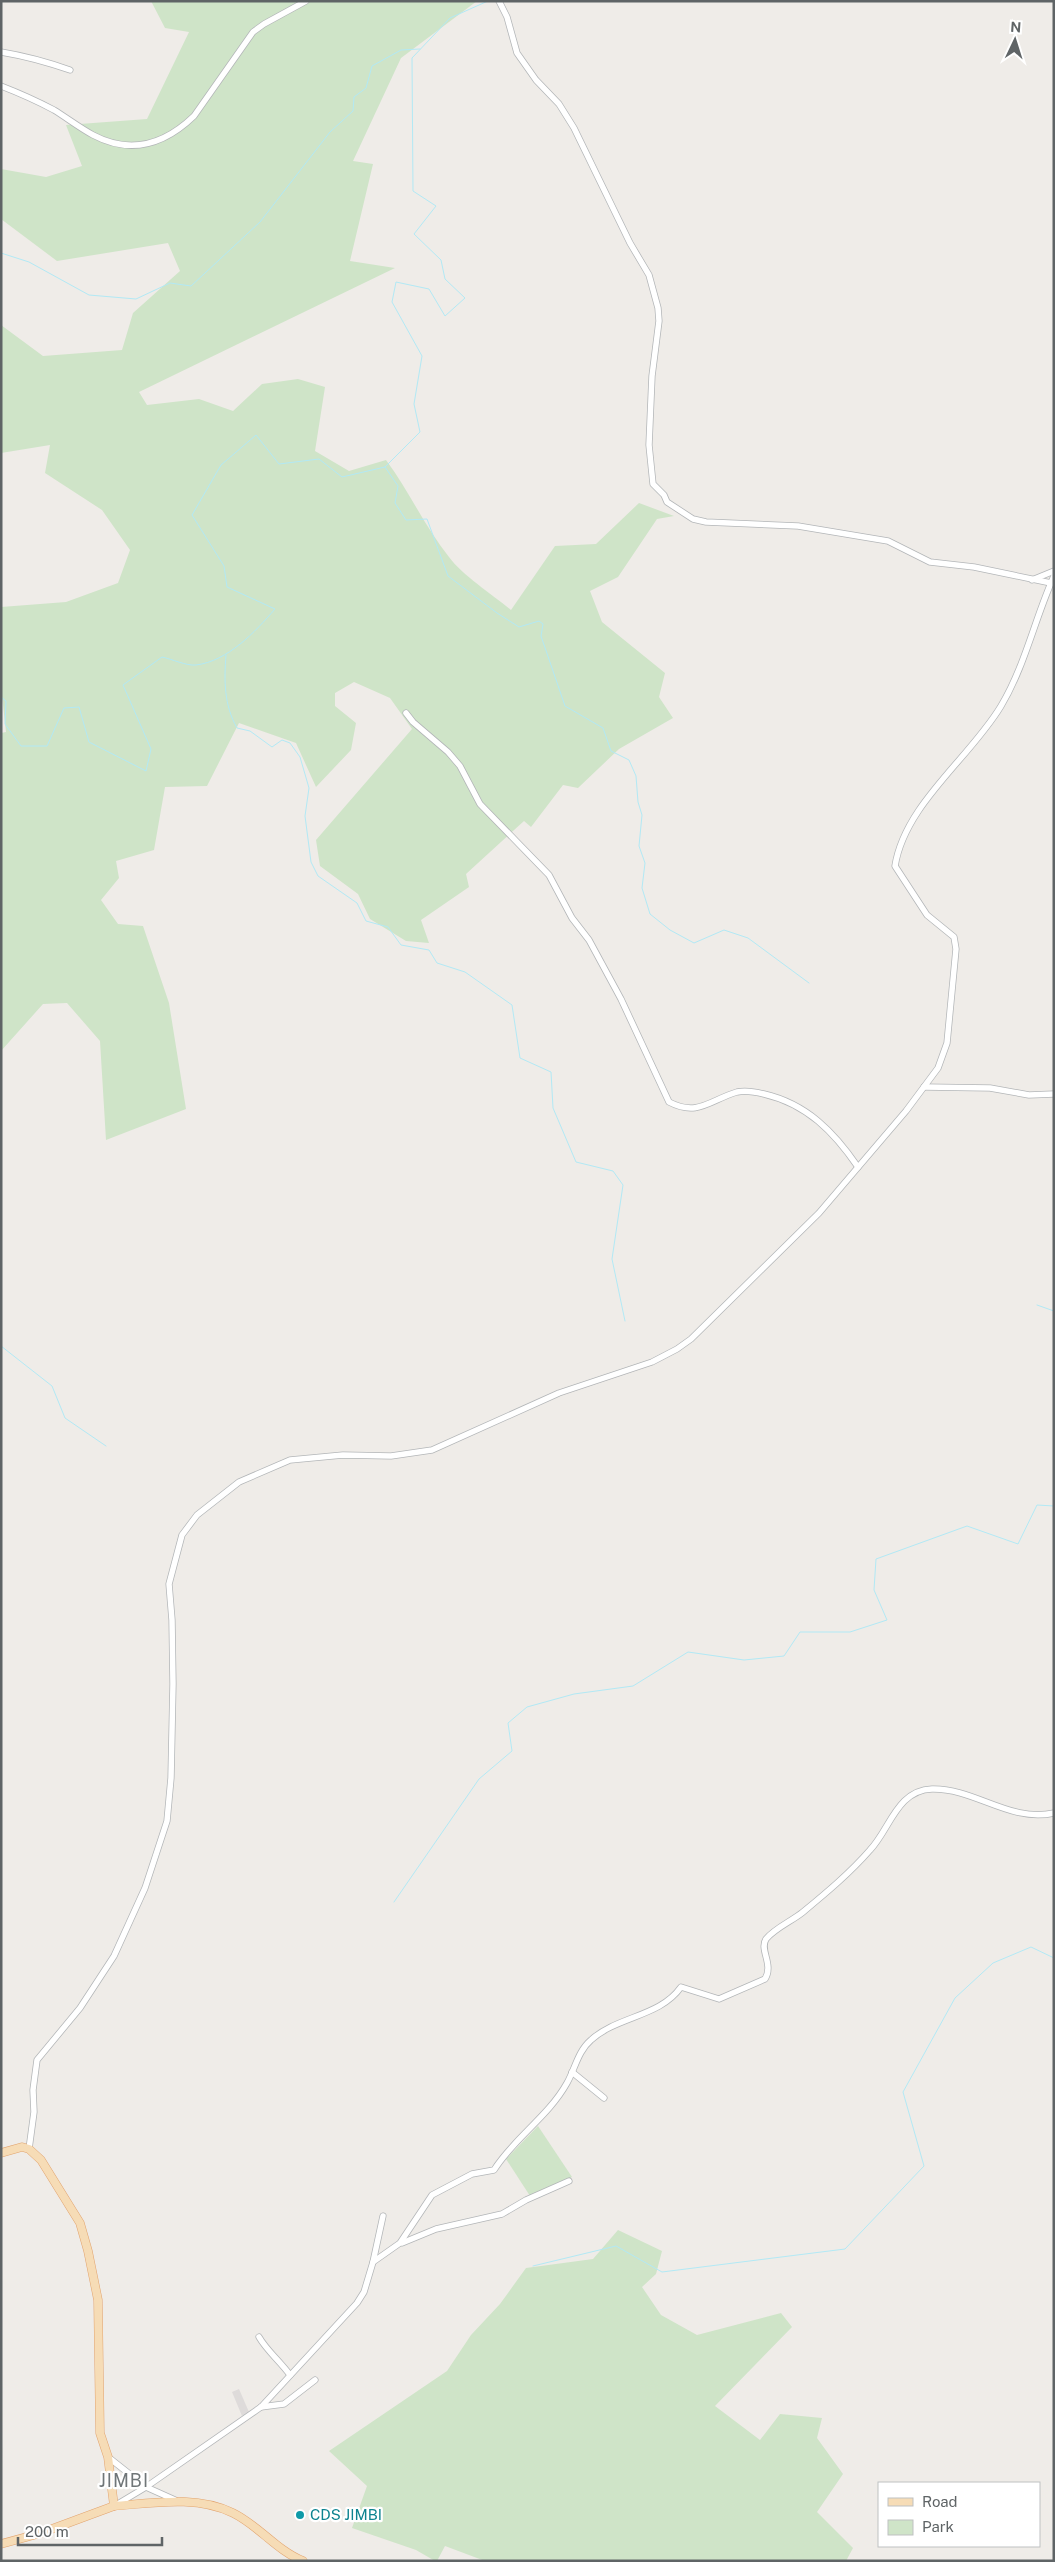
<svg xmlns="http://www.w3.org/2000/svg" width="1055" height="2562" font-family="'Public Sans',sans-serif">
<rect width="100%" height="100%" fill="#efece8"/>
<polygon fill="#dedbda" points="239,2389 249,2412 242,2416 232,2392"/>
<g fill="#cfe4c8">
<path d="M151,1H477L401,58L353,161L373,164L350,261L395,268L139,392L147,405L199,399L233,411L262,384L298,379L325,387L315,451L349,471L386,460C409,491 425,527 449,557C462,575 493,595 511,610L555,546L596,544L639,503L674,516L657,519L618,577L590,591L602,622L665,673L659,697L673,718L619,749L578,788L563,785L531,827L524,821L466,874L469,887L421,920L429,943L406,941L370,919L358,894L320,866L316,840L412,729L390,698L354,682L335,693V706L356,723L351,750L316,787L296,743L239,723L207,786L165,787L154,850L116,861L119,878L101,900L118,924L143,926L169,1003L186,1109L106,1140L100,1041L67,1003L43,1004L1,1051V733L6,732L1,687V607L66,602L118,583L130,550L102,510L45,473L50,445L1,453V325L43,356L122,350L133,313L180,271L168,243L57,261L1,219V169L46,177L82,166L66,125L147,119L189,32L165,28Z"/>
<polygon points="538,2126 572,2177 530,2196 506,2159"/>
<polygon points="618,2230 662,2251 656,2274 642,2287 661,2315 697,2335 781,2313 792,2327 715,2406 760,2440 780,2414 822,2418 817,2438 843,2474 817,2512 853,2548 846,2561 485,2561 445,2546 437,2561 435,2561 416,2550 352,2528 367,2486 329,2451 447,2371 471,2335 500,2304 526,2268 593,2259"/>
</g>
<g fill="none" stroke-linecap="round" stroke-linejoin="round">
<g stroke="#b2e9f5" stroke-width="1">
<polyline points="1,253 29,262 89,295 136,299 170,283 191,286 260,222 330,132 353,111 354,97 366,88 372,66 401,50 420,49"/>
<polyline points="385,467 398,486 395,503 406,520 427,519 448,576 497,613 519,627 539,621 543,624 541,636 565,706 603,728 611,751 629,760 636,776 638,802 642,815 639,846 645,863 642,888 650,914 670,930 694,943 724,930 748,938 809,983"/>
<path d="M226,655C224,681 224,705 237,728L250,731L272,747L282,740L290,743L300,757L309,788L305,816L311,862L318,876L357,903L366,921L388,927L401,945L429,950L437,963L465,972L512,1005L520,1058L551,1072L553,1108L576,1162L613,1171L623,1185L612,1259L625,1321"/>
<path d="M1,697L6,701L5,724L21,746H47L64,708L79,707L89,742L146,771L151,749L123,685L162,657C172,659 186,666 196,665C228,661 255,632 275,609L227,587L224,566L192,515L221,465L256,435L279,464L319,459L342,477L385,467L420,432L414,404L422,356L392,302L396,282L429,289L445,316L465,298L445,279L441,260L414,234L436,206L413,191L412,58L450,18L488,1"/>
<polyline points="1037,1305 1054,1311"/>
<polyline points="1,1346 52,1386 65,1418 106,1446"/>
<polyline points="394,1902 479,1779 512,1751 508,1723 527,1707 574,1694 633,1686 688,1652 744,1660 784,1656 800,1632 850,1632 887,1620 874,1590 876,1559 967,1526 1018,1544 1037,1505 1054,1506"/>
<polyline points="533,2266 616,2246 662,2272 845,2249 924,2166 903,2092 955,1998 993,1963 1031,1947 1054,1958"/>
</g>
<g stroke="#b3b6b8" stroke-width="7">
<g id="minor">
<polyline points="499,1 507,17 517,53 536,80 559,104 574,128 630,243 649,275 658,308 659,321 652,376 649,445 653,484 664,495 667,502 693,519 706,522 798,526 888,541 930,562 974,567 1051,583"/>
<path d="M1,52C25,56 47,62 70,70"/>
<path d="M1,86C19,93 37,101 54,110C67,118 80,128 93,135C131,155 165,144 194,116L253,32L264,24L306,1"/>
<polyline points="1032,580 1054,571"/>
<path d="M406,713L413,722L448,752L460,766L480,804L549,875L572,918L589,940L621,999L669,1102C698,1117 710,1100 737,1092C746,1090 756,1092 764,1094C807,1104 834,1132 858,1167"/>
<polyline points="924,1087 990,1088 1029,1095 1054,1094"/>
<polyline points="572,2072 604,2098"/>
<path d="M29,2149L34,2112L33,2090L37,2060L80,2008L114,1956L145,1888L167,1821L171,1778L173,1684L172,1620L169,1584L182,1535L197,1515L239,1482L290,1460L343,1455L391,1456L432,1450L559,1393L652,1362L677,1349L691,1339L819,1213L906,1111L938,1068L947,1043L956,949L954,937L927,915L895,866C905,804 970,758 1001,706C1025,666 1035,618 1054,576"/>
<polyline points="402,2243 436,2229 502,2214 526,2200 569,2181"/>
<polyline points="373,2262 383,2216"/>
<path d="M259,2337C267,2351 280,2361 290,2375"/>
<polyline points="261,2407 284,2404 315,2380"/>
<polyline points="108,2457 146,2487 175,2500"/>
<path d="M116,2505L146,2487L261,2407L357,2303L364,2292L373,2262L400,2243L432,2195L472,2174L494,2170C514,2138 548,2117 567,2083C575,2069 578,2051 591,2040C617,2016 660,2017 681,1987L719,1999L765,1979C774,1964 759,1950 766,1939C775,1928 792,1921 803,1912C826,1893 850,1873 870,1850C890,1829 897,1790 932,1789C975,1788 1010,1823 1054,1813"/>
</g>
</g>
<g stroke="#e2a46f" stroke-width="9">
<g id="major">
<path d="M1,2153L22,2147L29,2149L41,2160L80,2223L88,2251L98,2300L100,2433L108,2457L114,2506C153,2503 197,2495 233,2513C258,2525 276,2550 303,2561"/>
<polyline points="1,2544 41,2533 114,2506"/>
</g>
</g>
<use href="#minor" stroke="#fff" stroke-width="5.5"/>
<use href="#major" stroke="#f6dcb6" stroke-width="8"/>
</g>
<circle fill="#0f9aa8" stroke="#fff" stroke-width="2" cx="300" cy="2515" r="5"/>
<g text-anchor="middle" stroke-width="4.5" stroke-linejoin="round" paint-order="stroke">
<g font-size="15" fill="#0d838f" stroke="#fff" text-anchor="start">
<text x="310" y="2520">CDS JIMBI</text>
</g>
<g font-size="18" letter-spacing="1" fill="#707678" stroke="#fff">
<text x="124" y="2487">JIMBI</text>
</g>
</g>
<rect width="1055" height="2562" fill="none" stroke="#5f6466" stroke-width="5"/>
<rect x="878" y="2482" width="162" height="65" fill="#ffffff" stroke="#bfc1c2"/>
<rect x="888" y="2498" width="25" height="8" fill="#f6dcb6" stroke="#bfc1c2"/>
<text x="922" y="2507" font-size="15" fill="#5f6466">Road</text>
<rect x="888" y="2520" width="25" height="15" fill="#cfe4c8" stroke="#bfc1c2"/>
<text x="922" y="2532" font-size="15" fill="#5f6466">Park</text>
<g transform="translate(1015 40) rotate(4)" stroke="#ffffff" stroke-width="4" paint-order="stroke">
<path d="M0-4L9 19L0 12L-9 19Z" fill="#5f6466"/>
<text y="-8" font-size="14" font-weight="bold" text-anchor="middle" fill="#5f6466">N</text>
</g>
<path d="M18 2537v8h144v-8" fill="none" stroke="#5f6466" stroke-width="2.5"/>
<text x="25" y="2537" font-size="15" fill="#5f6466" stroke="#ffffff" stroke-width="4" paint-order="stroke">200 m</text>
</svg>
